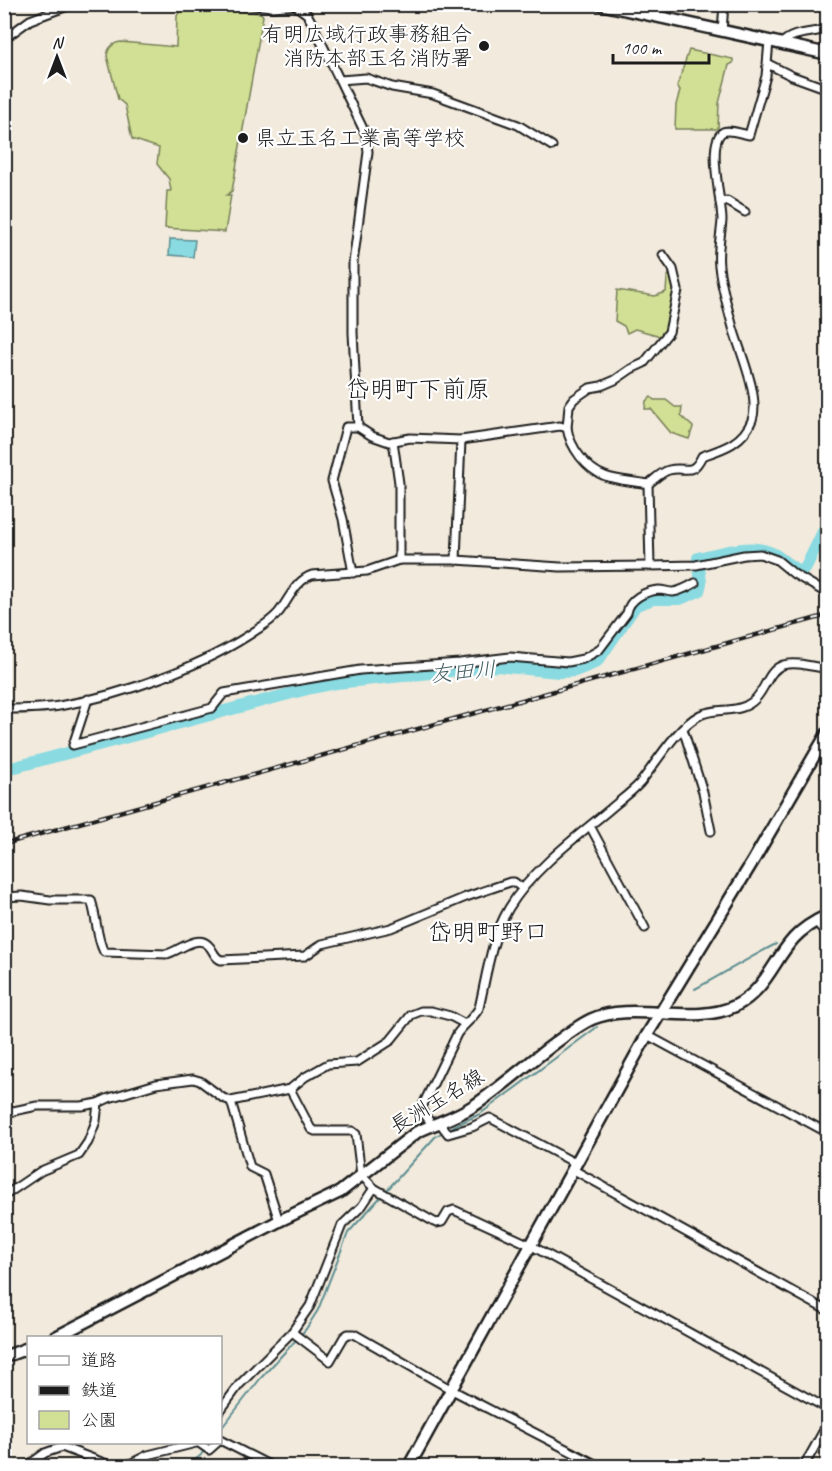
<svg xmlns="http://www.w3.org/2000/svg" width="832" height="1471" font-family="Caveat,'Klee One',sans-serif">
<rect width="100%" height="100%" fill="#f2eadc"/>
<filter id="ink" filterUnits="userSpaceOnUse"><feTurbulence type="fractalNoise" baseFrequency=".0167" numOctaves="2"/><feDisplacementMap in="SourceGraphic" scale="12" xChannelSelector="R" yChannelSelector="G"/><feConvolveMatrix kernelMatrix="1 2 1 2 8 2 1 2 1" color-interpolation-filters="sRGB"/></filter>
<g filter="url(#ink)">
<g fill="#d1e094" stroke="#767e58" stroke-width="1.5">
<path d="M182,7L261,13L263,16L232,191L227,195H231L225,232L165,228L167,191H171L169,179L157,164L159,148L132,139L125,105L118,99L107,56C108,48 112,43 121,42L176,47L177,16Z"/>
<polygon points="689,50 733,59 733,63 729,65 719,103 718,129 675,129 676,105 680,90 677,86"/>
<polygon points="672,269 677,290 667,331 660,338 657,335 635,329 627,333 624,326 615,321 617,290 655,296 666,292 667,278"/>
<polygon points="651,397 654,400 666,400 675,407 682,407 681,416 693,427 689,439 671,433 651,409 645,409 646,401"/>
</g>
<polygon fill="#89dae1" stroke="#5d8e92" stroke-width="1.5" points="170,239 195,240 193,257 169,255"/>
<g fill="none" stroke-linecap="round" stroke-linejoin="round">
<g stroke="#5d8e92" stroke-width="2">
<path d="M695,989C723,974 748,958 776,944"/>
<polyline points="220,1430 260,1379 306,1329 318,1310 348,1233 436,1136 454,1126 480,1114 597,1027"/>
<polyline points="187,1466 200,1456 211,1442"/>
</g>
<path stroke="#89dae1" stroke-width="12" d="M4,770L311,688L336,683L497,666L559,672L575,671L595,663L599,659L636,605L653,599H680L699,591L701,583L698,558C721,553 751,542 774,554C783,559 791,569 802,571L806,567L828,521"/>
<g stroke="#1c1c1c" stroke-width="11">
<g id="street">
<polyline points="242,4 273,7 299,5"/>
<polyline points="296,6 307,14 312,23 366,135 368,152 353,263 353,333 358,427"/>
<polyline points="722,31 724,4"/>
<polyline points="4,39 30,20 73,4"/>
<path d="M782,44C789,32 814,33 828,29"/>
<polyline points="768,64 792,76 828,89"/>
<polyline points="340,80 366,78 392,87 433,94 518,125 552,146"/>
<polyline points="720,202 727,201 745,212"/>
<polyline points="567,428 569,406 574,399 590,388 601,386 615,380 631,369 644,363 669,332 678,290 673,269 663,255"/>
<polyline points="393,441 399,483 399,560"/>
<polyline points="648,484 650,566"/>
<polyline points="456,560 461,440"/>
<path d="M353,573L343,519L332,481L346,427H358L372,436L389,442L410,438L461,440L560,426L567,428C570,447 586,469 605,476C618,481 634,481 648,484C654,480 661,472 669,470C686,466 692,477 702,456C723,449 743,443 752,420C761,396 738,348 732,324C727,305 721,285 719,266C717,251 721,236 722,220C722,203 706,141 723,132C729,129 742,134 749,135L766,76L769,41"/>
<path d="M88,699L73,745L212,708L224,693L360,670L460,663L510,657L568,662L583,659L599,650L627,613C629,599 645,591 659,590C664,590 668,592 673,592C681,591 688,587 695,583"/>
<path d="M4,709C23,709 41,709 59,706C123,695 205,666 258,629C266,624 273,619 279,612C290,598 295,581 312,575L367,571L399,560H456L560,567L650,566L696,565L744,555L760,554L777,560L794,574L828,594"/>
<polyline points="683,729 703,792 711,831"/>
<polyline points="590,826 645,928"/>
<path d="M4,897L22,896L50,900H91C97,917 96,937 104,952L167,954C179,951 197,934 208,945C214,950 213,957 221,960L305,956L322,944L391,928L466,897L510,882H514L522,888"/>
<polyline points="815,921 825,932 828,940"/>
<polyline points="647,1035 828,1133"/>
<polyline points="290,1089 311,1129 315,1131 352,1131 356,1134 361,1175 374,1188 436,1223 442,1222 448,1212 454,1210 530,1245 828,1409"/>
<polyline points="231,1101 250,1167 264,1174 279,1221"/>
<polyline points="4,1113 37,1106 82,1106 98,1103 109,1098 156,1084 193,1079 200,1081 223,1098 231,1101 290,1089 305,1077 328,1064 357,1062 390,1041 411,1015 421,1011 431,1011 450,1016 465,1024"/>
<polyline points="439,1122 448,1134 472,1127 490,1118 575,1163"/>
<path d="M432,1125L421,1109L457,1034C464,1024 473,1019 479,1008C487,974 491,938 509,908C532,870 575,838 609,810C619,801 631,793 640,783C656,763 677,727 700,715C716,707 737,714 752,702C765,693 767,670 783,665C797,661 813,667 828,669"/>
<polyline points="572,1169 828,1311"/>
<polyline points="4,1196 41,1171 79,1155 88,1142 96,1121 98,1103"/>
<polyline points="292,1332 330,1361 344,1337 348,1334 354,1334 452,1390 599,1466"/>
<polyline points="220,1411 239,1385 292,1332 310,1306 342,1225 362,1206 374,1188"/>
<polyline points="220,1440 271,1466"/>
<polyline points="199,1443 209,1450 218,1442"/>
<polyline points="27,1466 45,1453 62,1447 112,1466"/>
<polyline points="126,1466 148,1455 200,1442"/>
<polyline points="804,1466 828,1423"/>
<polyline points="823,1466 828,1459"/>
</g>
</g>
<g stroke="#1c1c1c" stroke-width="15">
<g id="secondary">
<polyline points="600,4 828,54"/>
<path d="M54,1338L279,1221L340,1192L417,1132C438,1122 455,1118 475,1105C501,1087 525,1066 550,1047C563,1037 577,1026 592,1019C633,1001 695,1026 735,1006C766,990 773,961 794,938C804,927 815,921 828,915"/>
<polyline points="4,1357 28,1348"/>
<polyline points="409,1466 647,1035 753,861 828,732"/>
</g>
</g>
<use href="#street" stroke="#fff" stroke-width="7"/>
<use href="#secondary" stroke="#fff" stroke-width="10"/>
<g stroke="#1c1c1c" stroke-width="4.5">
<polyline id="rail" points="4,844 828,615"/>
</g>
<use href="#rail" stroke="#fff" stroke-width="2" stroke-dasharray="7" stroke-linecap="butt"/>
</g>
</g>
<g fill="#1c1c1c" stroke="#fff" stroke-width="2">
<circle cx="484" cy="46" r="6"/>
<circle cx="243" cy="138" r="6"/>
</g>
<g text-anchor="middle" stroke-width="4.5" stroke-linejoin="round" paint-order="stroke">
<g font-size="21" fill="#1c1c1c" stroke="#fff" text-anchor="end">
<text x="472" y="41">有明広域行政事務組合<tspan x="472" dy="24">消防本部玉名消防署</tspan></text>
<text x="255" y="145" text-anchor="start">県立玉名工業高等学校</text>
</g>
<g font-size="21" fill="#1c1c1c" stroke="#fff">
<text transform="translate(437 1101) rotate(-31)" y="7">長洲玉名線</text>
</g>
<g font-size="22" font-style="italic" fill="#425e61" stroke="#fff">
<text transform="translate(463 671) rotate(-5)" y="8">友田川</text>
</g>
<g font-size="24" fill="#1c1c1c" stroke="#fff">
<text x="418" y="397">岱明町下前原</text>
<text x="488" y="940">岱明町野口</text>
</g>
</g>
<rect width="832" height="1471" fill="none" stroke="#fff" stroke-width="24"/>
<rect x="12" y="12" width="808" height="1447" fill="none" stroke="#1c1c1c" stroke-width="2" filter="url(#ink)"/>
<rect x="27" y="1336" width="195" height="108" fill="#ffffff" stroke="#a4a4a4" stroke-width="1.5"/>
<rect x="39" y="1356" width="30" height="9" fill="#ffffff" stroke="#a4a4a4" stroke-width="1.5"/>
<text x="81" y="1366" font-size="18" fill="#1c1c1c">道路</text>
<rect x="39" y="1386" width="30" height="9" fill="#1c1c1c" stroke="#a4a4a4" stroke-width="1.5"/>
<text x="81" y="1396" font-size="18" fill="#1c1c1c">鉄道</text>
<rect x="39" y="1411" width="30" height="18" fill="#d1e094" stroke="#a4a4a4" stroke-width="1.5"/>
<text x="81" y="1426" font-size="18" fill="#1c1c1c">公園</text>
<g transform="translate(57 57)" stroke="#ffffff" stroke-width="4.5" paint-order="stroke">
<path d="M0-4.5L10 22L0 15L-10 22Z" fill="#1c1c1c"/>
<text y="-9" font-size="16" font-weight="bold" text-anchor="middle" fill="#1c1c1c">N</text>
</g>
<path d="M613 54v9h96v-9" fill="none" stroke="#1c1c1c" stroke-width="3"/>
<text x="622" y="54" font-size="18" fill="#1c1c1c" stroke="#ffffff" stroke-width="4.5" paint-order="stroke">100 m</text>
</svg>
